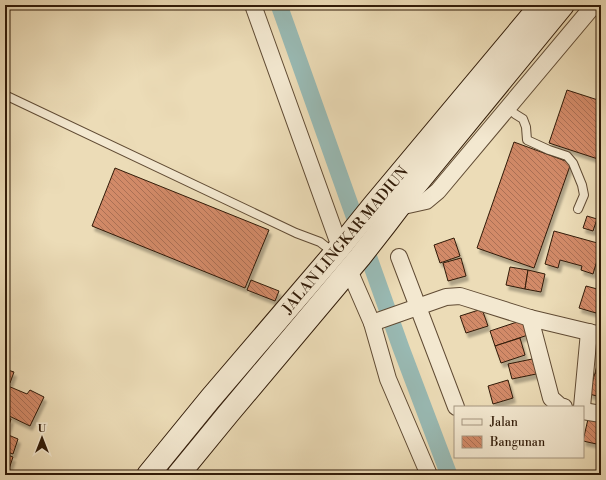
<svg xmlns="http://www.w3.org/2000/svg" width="606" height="480" font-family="'Libre Bodoni',serif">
<defs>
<pattern id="building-back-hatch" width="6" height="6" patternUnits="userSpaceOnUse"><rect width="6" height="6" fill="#d28a68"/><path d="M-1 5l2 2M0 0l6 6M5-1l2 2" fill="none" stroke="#ab7054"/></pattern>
<filter id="shadow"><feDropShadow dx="2.5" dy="4.5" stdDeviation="1" flood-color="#0004"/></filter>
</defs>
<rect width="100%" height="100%" fill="#ecdcb7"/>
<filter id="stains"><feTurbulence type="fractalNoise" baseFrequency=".005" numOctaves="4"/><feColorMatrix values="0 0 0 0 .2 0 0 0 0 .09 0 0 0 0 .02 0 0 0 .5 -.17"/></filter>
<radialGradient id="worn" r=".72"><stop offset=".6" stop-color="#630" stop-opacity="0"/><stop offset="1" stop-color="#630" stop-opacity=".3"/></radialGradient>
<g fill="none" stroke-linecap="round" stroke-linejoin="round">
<polyline stroke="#99bab4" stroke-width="17" points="279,5 401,348 449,475"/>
</g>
<g fill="url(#building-back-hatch)" stroke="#311b08" filter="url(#shadow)">
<polygon points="567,90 601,101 601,160 549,143"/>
<polygon points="514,142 571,163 534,268 477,248"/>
<polygon points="115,168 269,230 245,288 92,226"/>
<polygon points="587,216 597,219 593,231 583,228"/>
<polygon points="554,231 601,244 601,247 593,274 581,270 582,266 560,260 558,268 545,264"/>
<polygon points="454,238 460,256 440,263 434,245"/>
<polygon points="461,258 466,276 448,281 443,263"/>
<polygon points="510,267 528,270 525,289 506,285"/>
<polygon points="528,270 545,274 541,292 525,289"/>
<polygon points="251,280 279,291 275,301 247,290"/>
<polygon points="586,286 601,290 601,298 596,313 579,308"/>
<polygon points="601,298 601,315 596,313"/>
<polygon points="482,309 488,326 466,333 460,316"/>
<polygon points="523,320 528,335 495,346 490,331"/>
<polygon points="520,338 525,355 501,363 495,346"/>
<polygon points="601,350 601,374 595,373"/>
<polygon points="537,358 541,373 512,379 508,364"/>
<polygon points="5,369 14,372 10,383 5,381"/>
<polygon points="595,373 601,374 601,397 589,394"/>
<polygon points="508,380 513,398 493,404 488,386"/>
<polygon points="8,386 27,394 30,390 44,397 30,426 5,414 5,393"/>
<polygon points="5,417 11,419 5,438"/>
<polygon points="588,419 601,423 601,445 583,441"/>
<polygon points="6,434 18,439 13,454 5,451 5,438"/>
<polygon points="5,454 13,457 7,475 5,475"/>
</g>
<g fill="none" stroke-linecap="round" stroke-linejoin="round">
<g stroke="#604b34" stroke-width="10">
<g id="service">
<polyline points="5,95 296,233 320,242 334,253"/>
<polyline points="508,108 515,114 523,119 526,127 527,140 549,150 567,156 573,163 582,185 584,195 578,209"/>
</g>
</g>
<g stroke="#604b34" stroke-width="18">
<g id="minor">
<polyline points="253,5 340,247"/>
<polyline points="399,207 426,201 438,191 594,5"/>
<polyline points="399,257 456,407"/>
<polyline points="349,270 372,323 388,379 429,475"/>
<polyline points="530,318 551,398 560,406 564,407"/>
<polyline points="372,323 446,297 460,296 530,318 601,335"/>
<polyline points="582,407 589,332"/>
<polyline points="583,411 601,414"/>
</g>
</g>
<g stroke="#311b08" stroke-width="24">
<g id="secondary">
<polyline points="148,475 210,399 340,247 373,206 541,5"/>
<polyline points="178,475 228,414 360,257 385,225 414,187 563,5"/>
</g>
</g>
<use href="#service" stroke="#f3e8d0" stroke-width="8"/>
<use href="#minor" stroke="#f3e8d0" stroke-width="16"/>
<use href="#secondary" stroke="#f3e8d0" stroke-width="22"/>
</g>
<g text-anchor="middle" stroke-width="3.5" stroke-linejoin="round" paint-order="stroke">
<g font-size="15" fill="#311b08" stroke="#f3e8d0">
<text transform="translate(345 240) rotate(-50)" y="5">JALAN LINGKAR MADIUN</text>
</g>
</g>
<rect width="606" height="480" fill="none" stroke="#ecdcb7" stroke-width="20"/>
<rect x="6" y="6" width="594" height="468" fill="none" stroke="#311b08" stroke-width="2"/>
<rect x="10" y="10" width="586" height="460" fill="none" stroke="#311b08"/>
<rect x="454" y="406" width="130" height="52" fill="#f3e8d0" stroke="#a59680"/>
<rect x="462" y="419" width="20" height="6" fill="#f3e8d0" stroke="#a59680"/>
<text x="490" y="426" font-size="12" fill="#311b08">Jalan</text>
<rect x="462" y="436" width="20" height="12" fill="url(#building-back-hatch)" stroke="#a59680"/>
<text x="490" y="446" font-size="12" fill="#311b08">Bangunan</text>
<g transform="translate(42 438)" stroke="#f3e8d0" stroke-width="3" paint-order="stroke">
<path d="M0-3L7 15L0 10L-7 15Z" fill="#311b08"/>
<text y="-6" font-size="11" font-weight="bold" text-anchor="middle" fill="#311b08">U</text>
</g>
<rect width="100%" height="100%" filter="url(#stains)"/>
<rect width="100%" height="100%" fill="url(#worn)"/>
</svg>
